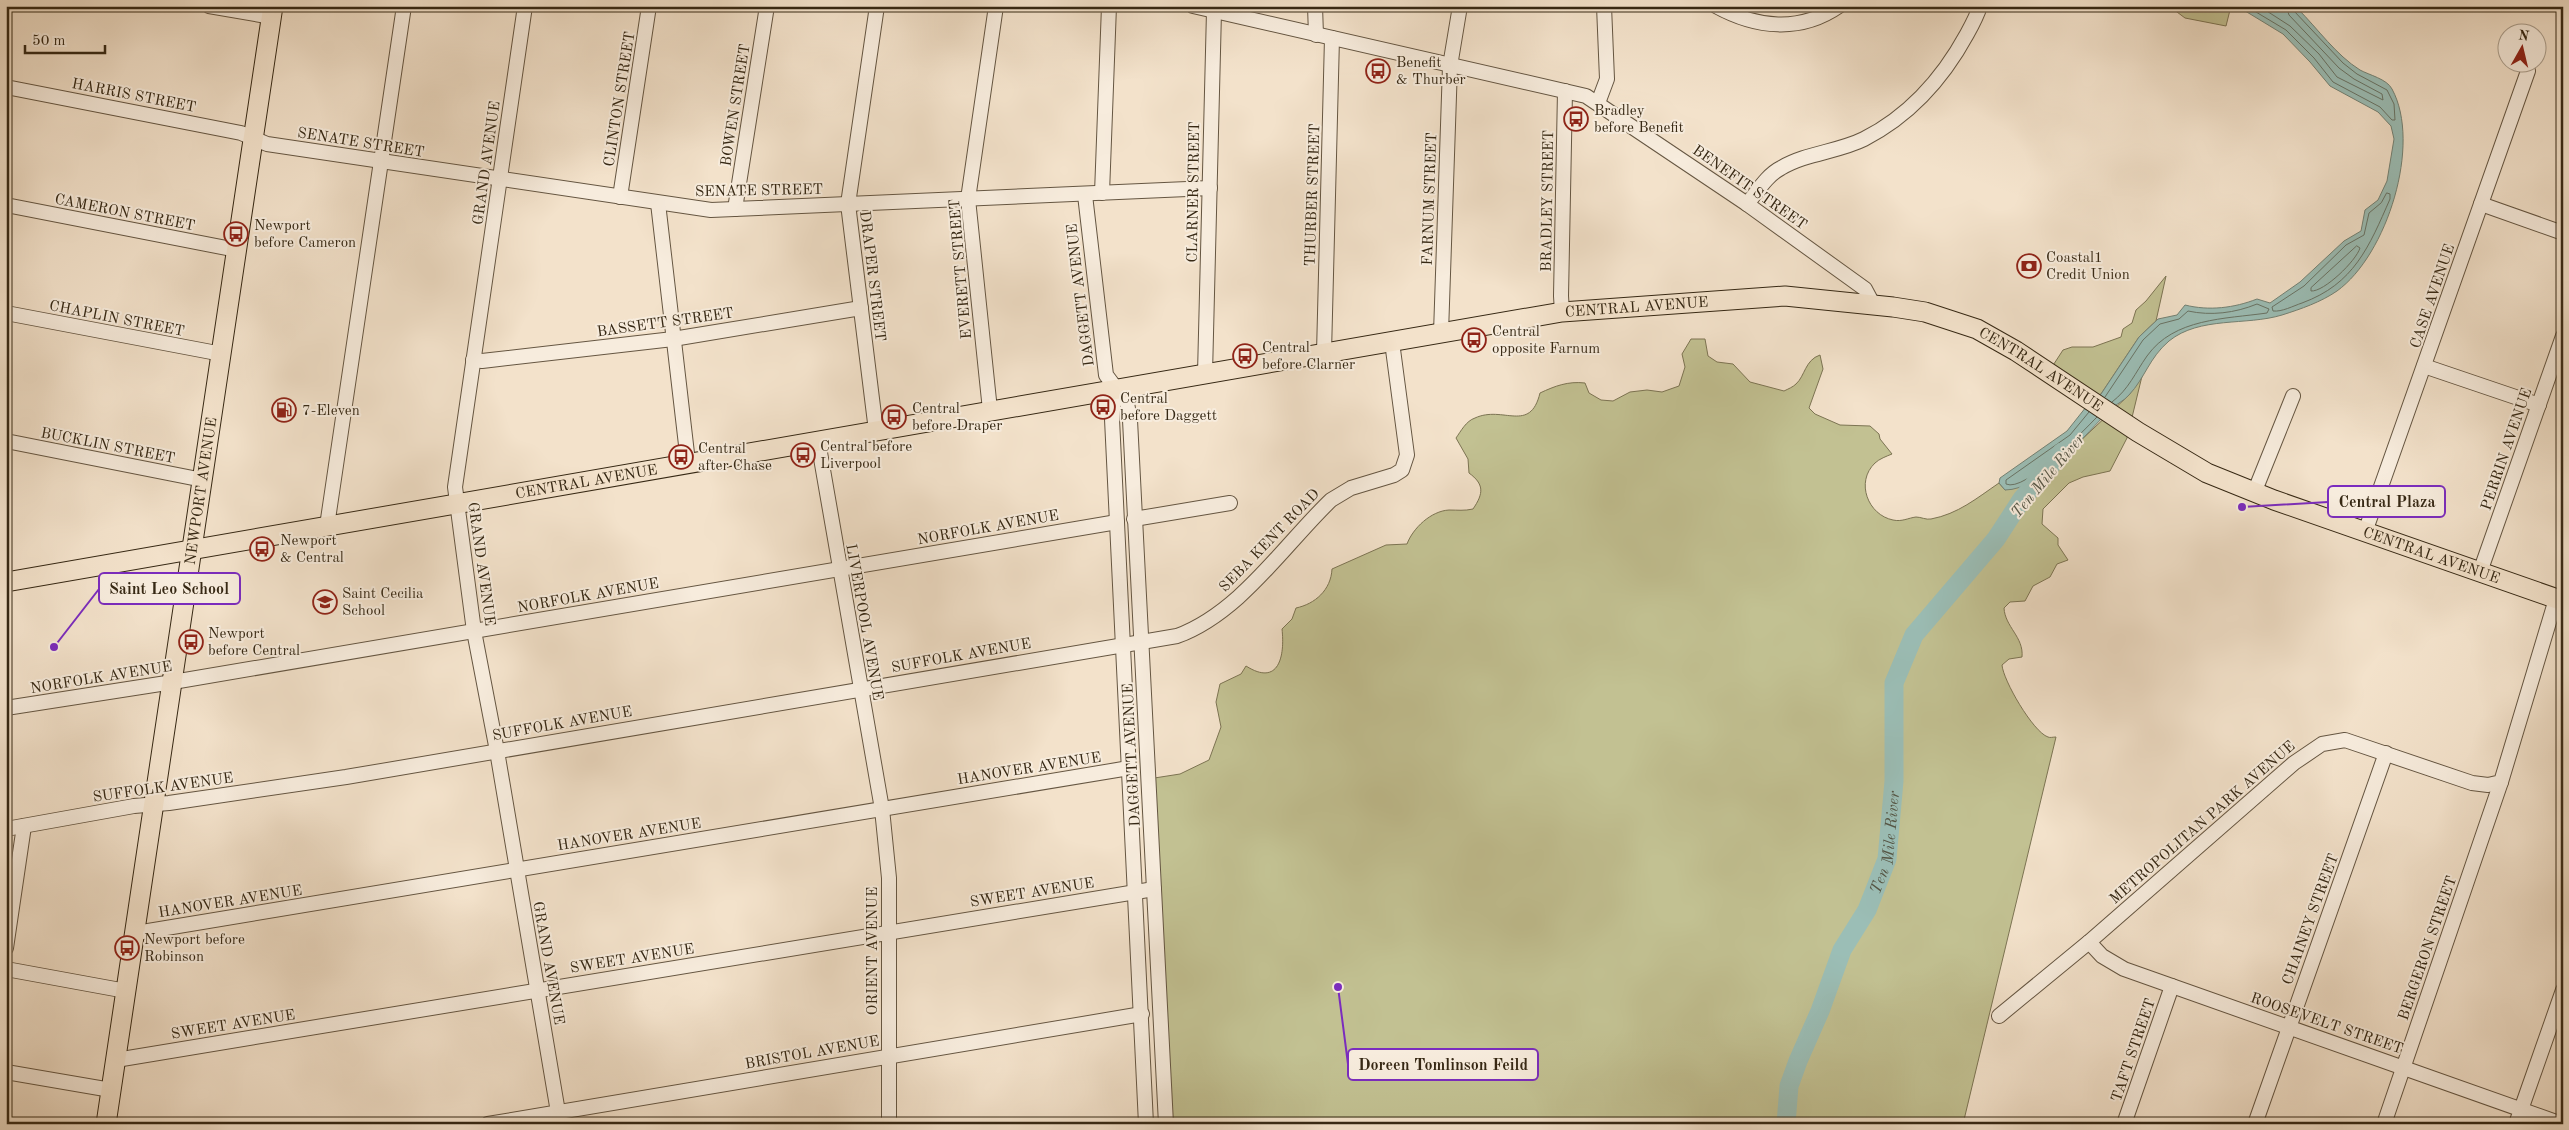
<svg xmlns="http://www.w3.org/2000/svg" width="2569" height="1130" font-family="'Old Standard TT',serif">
<rect width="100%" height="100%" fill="#f3e2cb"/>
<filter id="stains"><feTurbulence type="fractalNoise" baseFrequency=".004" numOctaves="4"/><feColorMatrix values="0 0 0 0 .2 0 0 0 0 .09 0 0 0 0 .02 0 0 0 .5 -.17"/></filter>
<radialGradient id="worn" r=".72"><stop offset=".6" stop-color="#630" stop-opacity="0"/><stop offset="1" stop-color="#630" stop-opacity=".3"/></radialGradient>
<g fill="#c2c192" stroke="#7c7453">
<polygon points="2169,6 2231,6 2226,26 2185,18"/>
<polygon points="2166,276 2156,321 2139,337 2101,394 2090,402 2048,373 2063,350 2072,347 2093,347 2121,337 2123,329 2132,323 2136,310 2146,301"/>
<path d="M1691,339H1705L1708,356L1717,362L1733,364L1750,382L1784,391C1788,389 1793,387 1796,384C1805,376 1805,360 1820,355L1823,369L1809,408L1815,414L1840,425L1870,426L1879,434L1880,439L1892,454C1887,456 1879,459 1875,463C1855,482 1868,515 1893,520C1902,522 1908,518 1916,517C1921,517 1926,520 1931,519C1958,514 1977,498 1999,483L2005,490L2059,461L2129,395L2143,372L2127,438L2110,471L2083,477L2069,483L2043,509L2042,524L2058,538V545L2068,560L2057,564L2050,577L2033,586L2025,601L2010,602L2004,608C2005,627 2024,637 2022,657L2009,659L2002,665C2003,680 2033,732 2048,737C2050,738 2053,737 2056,737L1963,1124H1165L1148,779L1180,774L1209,760L1221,727L1216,702L1220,684L1241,674L1246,666C1279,687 1285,656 1282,629L1292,619L1296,608C1315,604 1331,590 1332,569L1386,545L1407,544C1413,528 1431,511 1449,510C1458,510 1464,511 1473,509C1484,493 1484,484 1469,473L1468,459L1456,438C1461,431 1466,421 1475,418C1503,405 1530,434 1540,393C1555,386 1568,381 1585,383L1589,393L1601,400L1613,401L1630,392L1647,390L1662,392L1679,386L1685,367L1682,354Z"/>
</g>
<path fill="#9bbeb6" stroke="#738275" d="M2237,6H2293L2298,9C2318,29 2336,55 2360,70C2369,75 2387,79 2392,89C2422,144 2387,255 2337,291C2321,302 2301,309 2282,315C2246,326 2200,316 2169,341C2149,358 2145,378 2129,395C2124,401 2116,404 2111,409C2086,433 2042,490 2005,490L1999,483L2000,478L2067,431L2090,402L2101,394L2139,337L2158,319L2177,315L2185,305C2209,311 2234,308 2257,299L2270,303L2300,282L2344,241L2361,231L2365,210L2378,200L2387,181L2394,139L2391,126L2378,112L2330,86L2310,62L2283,34Z"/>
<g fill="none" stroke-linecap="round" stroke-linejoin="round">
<g stroke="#687365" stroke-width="1">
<polyline points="2246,6 2286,30 2314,58 2333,82 2380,107 2392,120 2395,120 2394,104 2387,90 2357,74 2343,63 2294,11 2293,6"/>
<polyline points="2259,6 2290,26 2319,54 2337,77 2383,100 2382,94 2354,79 2339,68 2289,15 2286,6"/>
<path d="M2387,193L2390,194V199C2369,247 2354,284 2302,303C2293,306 2282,312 2273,311L2272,307L2304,286L2346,245L2364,235L2369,213L2381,203Z"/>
<path d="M2357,246L2360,248C2356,261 2324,292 2311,291V288Z"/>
<path d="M2105,397L2143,340L2160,324L2179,319L2188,311C2211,316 2235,313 2257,304L2269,309L2267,313C2225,319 2174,318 2147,356C2135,373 2129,389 2112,402"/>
<path d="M2089,412L2070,435L2006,480V484C2025,493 2083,431 2097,417"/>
</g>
<path stroke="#9bbeb6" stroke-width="19" id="s1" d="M1786,1124L1789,1086L1798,1061L1820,1011L1842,950L1867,910L1887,859L1894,781V683L1914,635L1996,539L2022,499L2062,452"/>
<g stroke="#655642" stroke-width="16">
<g id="minor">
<polyline points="209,6 272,17"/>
<polyline points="525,6 455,487 474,631 497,751 560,1124"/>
<polyline points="1193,6 1586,96 1747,204 1865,289 1873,304"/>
<polyline points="1315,6 1316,35"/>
<path d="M1716,6C1756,28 1800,33 1839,6"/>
<polyline points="6,87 241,133 267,144 711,210 1210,188"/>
<polyline points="1598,103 1607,79 1604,6"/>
<polyline points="1102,193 1109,6"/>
<polyline points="1085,195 1106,375 1127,403 1130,420 1166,1124"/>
<polyline points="620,197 649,6"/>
<polyline points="658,203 688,462"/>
<path d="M1747,204C1757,192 1767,175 1781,168C1806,153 1838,152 1864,139C1909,116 1943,78 1967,34C1972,25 1977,16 1980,6"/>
<polyline points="2481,204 2563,233"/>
<polyline points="6,205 237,250"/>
<polyline points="735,209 767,6"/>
<polyline points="1562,312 1561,296 1565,91"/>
<polyline points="6,313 222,354"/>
<polyline points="1441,333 1450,66 1460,6"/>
<polyline points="1324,353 1332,38"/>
<polyline points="473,360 482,361 673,339 861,308"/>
<polyline points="2424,366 2539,405"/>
<polyline points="1205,374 1214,11"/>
<polyline points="1115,390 1112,419 1146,1124"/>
<polyline points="990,410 968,199 996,6"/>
<polyline points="876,431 848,204 877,6"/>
<polyline points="6,441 203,480"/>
<polyline points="818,441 882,809 889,878 889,1124"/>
<polyline points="2254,493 2293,396"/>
<polyline points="1134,519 1230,503"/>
<polyline points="327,526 404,6"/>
<polyline points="2365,532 2528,71"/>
<polyline points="2480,572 2563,336"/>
<polyline points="6,708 173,682 1117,522"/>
<path d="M6,829L134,806L169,803L346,777L1177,636C1240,613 1284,545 1331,500L1351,488L1394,475L1402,470L1407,455L1392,342"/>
<polyline points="136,933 1129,768"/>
<polyline points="2089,942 2102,956 2124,969 2562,1124"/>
<polyline points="6,948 24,826"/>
<polyline points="6,969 126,991"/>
<polyline points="1999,1016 2089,942 2294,763 2322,744 2345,740 2472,783 2488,785 2501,782 2556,599"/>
<polyline points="116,1060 1154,889"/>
<polyline points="6,1072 111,1090"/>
<polyline points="488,1124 1142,1014"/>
<polyline points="2124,1124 2172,986"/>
<polyline points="2255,1124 2386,753"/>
<polyline points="2384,1124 2501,782"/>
<polyline points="2516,1124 2563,990"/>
</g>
</g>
<g stroke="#362814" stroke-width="21">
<g id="major">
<path id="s2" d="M6,582L1562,312L1785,296L1893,307L1925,312L1977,329L2016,351L2138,432L2207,473L2274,500L2563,601"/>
<path id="s3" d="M106,1124L273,6"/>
</g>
</g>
<use href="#minor" stroke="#f7ecdd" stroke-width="14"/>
<use href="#major" stroke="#f3e2cb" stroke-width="19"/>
</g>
<defs>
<g id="bus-ring" transform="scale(1.25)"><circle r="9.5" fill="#f7ecdd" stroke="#8f2418" stroke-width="1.5"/><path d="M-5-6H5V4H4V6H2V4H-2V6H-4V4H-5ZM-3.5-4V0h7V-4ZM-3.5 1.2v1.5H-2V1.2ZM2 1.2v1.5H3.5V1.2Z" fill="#8f2418"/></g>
<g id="bank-ring" transform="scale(1.25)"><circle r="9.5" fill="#f7ecdd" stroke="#8f2418" stroke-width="1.5"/><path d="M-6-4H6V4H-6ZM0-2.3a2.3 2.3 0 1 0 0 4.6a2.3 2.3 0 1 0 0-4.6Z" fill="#8f2418"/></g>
<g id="fuel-ring" transform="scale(1.25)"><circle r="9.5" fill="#f7ecdd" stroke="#8f2418" stroke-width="1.5"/><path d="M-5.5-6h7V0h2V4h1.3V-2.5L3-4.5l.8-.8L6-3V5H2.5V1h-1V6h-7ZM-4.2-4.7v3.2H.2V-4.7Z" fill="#8f2418"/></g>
<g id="school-ring" transform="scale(1.25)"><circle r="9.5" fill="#f7ecdd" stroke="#8f2418" stroke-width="1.5"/><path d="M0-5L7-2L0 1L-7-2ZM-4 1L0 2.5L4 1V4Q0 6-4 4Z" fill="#8f2418"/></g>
</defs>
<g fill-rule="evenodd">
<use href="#bus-ring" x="1378" y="71"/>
<use href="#bus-ring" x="1576" y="119"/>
<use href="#bus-ring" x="236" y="234"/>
<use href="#bank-ring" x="2029" y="266"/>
<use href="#bus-ring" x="1474" y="340"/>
<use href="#bus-ring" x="1245" y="356"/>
<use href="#bus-ring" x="1103" y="407"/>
<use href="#fuel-ring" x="284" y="410"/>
<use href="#bus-ring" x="894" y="417"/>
<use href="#bus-ring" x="803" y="455"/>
<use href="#bus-ring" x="681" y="457"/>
<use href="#bus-ring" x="262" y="549"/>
<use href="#school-ring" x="325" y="602"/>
<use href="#bus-ring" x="191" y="642"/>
<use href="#bus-ring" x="127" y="948"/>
</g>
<g text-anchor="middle" stroke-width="4" stroke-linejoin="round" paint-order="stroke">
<g font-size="15" fill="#362814" stroke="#f7ecdd" text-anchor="start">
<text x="1396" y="67">Benefit<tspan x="1396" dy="17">&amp; Thurber</tspan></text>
<text x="1594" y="115">Bradley<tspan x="1594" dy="17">before Benefit</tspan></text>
<text x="254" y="230">Newport<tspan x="254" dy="17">before Cameron</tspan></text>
<text x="2046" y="262">Coastal1<tspan x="2046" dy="17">Credit Union</tspan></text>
<text x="1492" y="336">Central<tspan x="1492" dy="17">opposite Farnum</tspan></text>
<text x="1262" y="352">Central<tspan x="1262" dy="17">before Clarner</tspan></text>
<text x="1120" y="403">Central<tspan x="1120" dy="17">before Daggett</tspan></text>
<text x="912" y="413">Central<tspan x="912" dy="17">before Draper</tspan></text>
<text x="302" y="415">7-Eleven</text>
<text x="820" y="451">Central before<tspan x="820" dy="17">Liverpool</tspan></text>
<text x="698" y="453">Central<tspan x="698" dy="17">after Chase</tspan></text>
<text x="280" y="545">Newport<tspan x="280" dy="17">&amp; Central</tspan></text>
<text x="342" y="598">Saint Cecilia<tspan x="342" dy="17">School</tspan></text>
<text x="208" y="638">Newport<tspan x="208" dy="17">before Central</tspan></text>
<text x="144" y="944">Newport before<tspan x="144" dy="17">Robinson</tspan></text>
</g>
<g font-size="15" fill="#362814" stroke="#f7ecdd">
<text transform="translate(134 95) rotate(11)" y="5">HARRIS STREET</text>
<text transform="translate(619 99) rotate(-81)" y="5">CLINTON STREET</text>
<text transform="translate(735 105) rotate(-81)" y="5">BOWEN STREET</text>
<text transform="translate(361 142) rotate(9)" y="5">SENATE STREET</text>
<text transform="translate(486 163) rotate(-82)" y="5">GRAND AVENUE</text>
<text transform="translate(1750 187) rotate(35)" y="5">BENEFIT STREET</text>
<text transform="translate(759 190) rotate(-1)" y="5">SENATE STREET</text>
<text transform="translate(1193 192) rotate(-89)" y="5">CLARNER STREET</text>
<text transform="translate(1312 195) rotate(-88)" y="5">THURBER STREET</text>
<text transform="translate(1429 199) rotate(-88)" y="5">FARNUM STREET</text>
<text transform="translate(1547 201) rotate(-89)" y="5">BRADLEY STREET</text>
<text transform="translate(125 212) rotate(11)" y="5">CAMERON STREET</text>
<text transform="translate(960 269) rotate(-95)" y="5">EVERETT STREET</text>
<text transform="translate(873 276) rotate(83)" y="5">DRAPER STREET</text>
<text transform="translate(1080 295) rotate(-97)" y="5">DAGGETT AVENUE</text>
<text transform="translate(2432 296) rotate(-71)" y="5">CASE AVENUE</text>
<text dy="5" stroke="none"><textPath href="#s2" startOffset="1654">CENTRAL AVENUE</textPath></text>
<text transform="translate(117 318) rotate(11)" y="5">CHAPLIN STREET</text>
<text transform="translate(665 322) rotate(-8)" y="5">BASSETT STREET</text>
<text dy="5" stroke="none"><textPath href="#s2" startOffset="2074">CENTRAL AVENUE</textPath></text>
<text transform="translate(108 445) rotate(11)" y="5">BUCKLIN STREET</text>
<text transform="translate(2506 449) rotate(-71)" y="5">PERRIN AVENUE</text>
<text dy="5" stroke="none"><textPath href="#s2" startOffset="589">CENTRAL AVENUE</textPath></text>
<text dy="5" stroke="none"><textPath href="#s3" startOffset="640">NEWPORT AVENUE</textPath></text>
<text transform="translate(988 527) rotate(-10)" y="5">NORFOLK AVENUE</text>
<text transform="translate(1269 540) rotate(-46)" y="5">SEBA KENT ROAD</text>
<text dy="5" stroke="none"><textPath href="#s2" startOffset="2509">CENTRAL AVENUE</textPath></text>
<text transform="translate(482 564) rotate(82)" y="5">GRAND AVENUE</text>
<text transform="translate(588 595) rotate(-10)" y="5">NORFOLK AVENUE</text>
<text transform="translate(865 622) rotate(80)" y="5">LIVERPOOL AVENUE</text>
<text transform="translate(961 655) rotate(-10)" y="5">SUFFOLK AVENUE</text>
<text transform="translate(101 677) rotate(-9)" y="5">NORFOLK AVENUE</text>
<text transform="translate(562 723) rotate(-10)" y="5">SUFFOLK AVENUE</text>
<text transform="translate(1131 755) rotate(-93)" y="5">DAGGETT AVENUE</text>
<text transform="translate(1029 768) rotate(-9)" y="5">HANOVER AVENUE</text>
<text transform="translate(163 787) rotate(-8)" y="5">SUFFOLK AVENUE</text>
<text transform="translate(2202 822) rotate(-41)" y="5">METROPOLITAN PARK AVENUE</text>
<text transform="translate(629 834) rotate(-9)" y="5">HANOVER AVENUE</text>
<text transform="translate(1032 892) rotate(-9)" y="5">SWEET AVENUE</text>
<text transform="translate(230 901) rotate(-9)" y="5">HANOVER AVENUE</text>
<text transform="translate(2310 919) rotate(-70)" y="5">CHAINEY STREET</text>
<text transform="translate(2427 948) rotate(-71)" y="5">BERGERON STREET</text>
<text transform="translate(872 951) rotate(-90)" y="5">ORIENT AVENUE</text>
<text transform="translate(632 958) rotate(-9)" y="5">SWEET AVENUE</text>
<text transform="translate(549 963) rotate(80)" y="5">GRAND AVENUE</text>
<text transform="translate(2327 1023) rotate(19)" y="5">ROOSEVELT STREET</text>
<text transform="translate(233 1024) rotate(-9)" y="5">SWEET AVENUE</text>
<text transform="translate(2133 1050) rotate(-71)" y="5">TAFT STREET</text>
<text transform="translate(812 1052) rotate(-10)" y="5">BRISTOL AVENUE</text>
</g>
<g font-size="16" font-style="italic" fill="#545545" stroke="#f7ecdd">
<text transform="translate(2047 475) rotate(-50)" y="6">Ten Mile River</text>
<text dy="6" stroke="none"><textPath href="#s1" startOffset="302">Ten Mile River</textPath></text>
</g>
</g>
<path fill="none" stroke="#7b2cbf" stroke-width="2" d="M2242 507L2328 502M54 647L99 589M1338 987L1348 1064"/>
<g fill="#7b2cbf" stroke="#f7ecdd" stroke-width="2">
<circle cx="2242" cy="507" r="5"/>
<circle cx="54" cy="647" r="5"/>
<circle cx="1338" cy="987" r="5"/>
</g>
<g fill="#f7ecdd" stroke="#7b2cbf" stroke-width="2">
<rect x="2328" y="486" width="117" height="31" rx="5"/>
<rect x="99" y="573" width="141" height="31" rx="5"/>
<rect x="1348" y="1049" width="190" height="31" rx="5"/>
</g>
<g font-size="16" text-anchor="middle" font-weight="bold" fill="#362814">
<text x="2387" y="507">Central Plaza</text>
<text x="169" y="594">Saint Leo School</text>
<text x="1443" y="1070">Doreen Tomlinson Feild</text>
</g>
<rect width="2569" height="1130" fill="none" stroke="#f3e2cb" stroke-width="25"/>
<rect x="8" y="8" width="2554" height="1115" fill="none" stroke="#362814" stroke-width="2.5"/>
<rect x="12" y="12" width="2544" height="1105" fill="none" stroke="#362814"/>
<g transform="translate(2522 48) rotate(8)"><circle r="24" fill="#f7ecdd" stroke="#aa9e8d"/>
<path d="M0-4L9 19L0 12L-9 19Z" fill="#8f2418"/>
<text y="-8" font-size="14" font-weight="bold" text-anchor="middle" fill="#362814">N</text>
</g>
<path d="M25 45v8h80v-8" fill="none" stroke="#362814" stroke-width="2.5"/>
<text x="32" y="45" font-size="15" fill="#362814" stroke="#f7ecdd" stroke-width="4" paint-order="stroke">50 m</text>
<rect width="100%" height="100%" filter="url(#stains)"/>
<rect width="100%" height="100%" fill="url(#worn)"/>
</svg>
